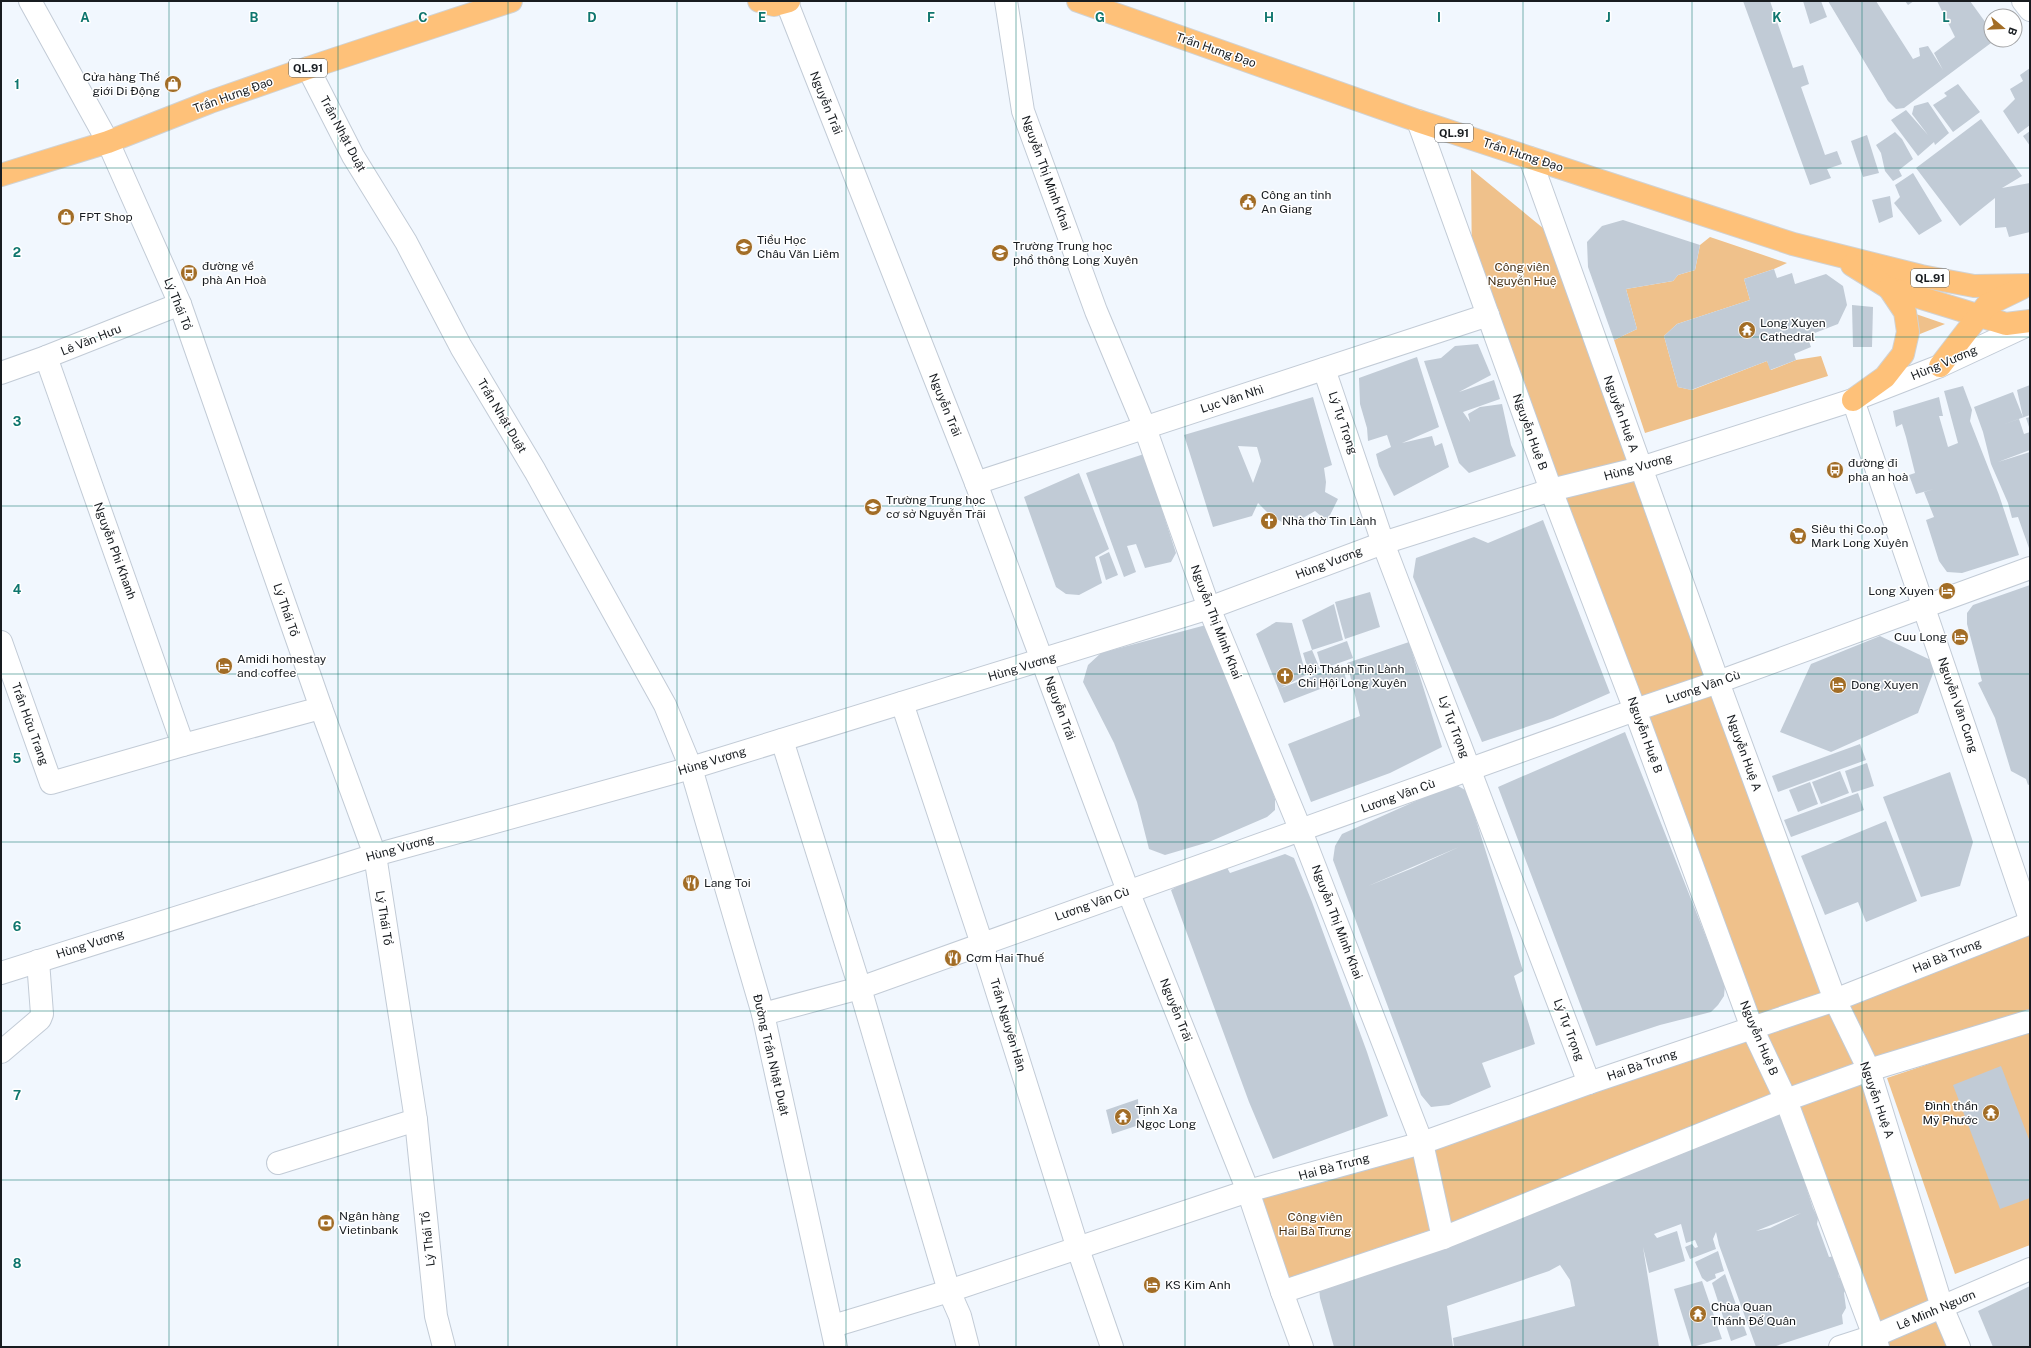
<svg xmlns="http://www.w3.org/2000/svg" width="2031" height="1348" font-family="'Public Sans',sans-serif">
<rect width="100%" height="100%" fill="#f1f7fe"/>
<g fill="#efc18b">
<polygon points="1471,169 1560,242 1833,998 2030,929 2030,1017 1869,1070 1957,1347 1878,1347 1785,1100 1282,1292 1248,1191 1756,1025 1472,272"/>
<polygon points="1710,237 1787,263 1774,269 1744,279 1750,300 1677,324 1664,336 1678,387 1692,390 1767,361 1771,370 1796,360 1821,356 1828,376 1645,433 1614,340 1637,329 1626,289 1673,281 1678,275 1695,270 1700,245"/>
<polygon points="1913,313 1945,324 1915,336"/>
<polygon points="2030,1030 2030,1245 1955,1274 1887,1078"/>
</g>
<g fill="#c1cbd6" fill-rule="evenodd">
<polygon points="1743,1 1770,1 1793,68 1803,65 1809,84 1801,87 1825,155 1837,151 1842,164 1827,169 1831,178 1810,185"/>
<polygon points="1803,1 1821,1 1827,17 1810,24"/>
<polygon points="1828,1 1876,1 1913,59 1920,56 1919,48 1928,46 1943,70 1934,53 1955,37 1937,1 1970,1 1991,30 1991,40 1995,40 1904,108 1896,109 1888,101"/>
<polygon points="1905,1 1914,1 1908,5"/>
<polygon points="2030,68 2030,125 2018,134 2003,111 2015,99 2010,89 2023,81 2020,75"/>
<polygon points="1958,84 1980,112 1953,132 1933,105 1947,96 1944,93"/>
<polygon points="1928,102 1949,133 1935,145 1934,142 1918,156 1891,120 1906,110 1928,135 1912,114 1914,106"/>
<polygon points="1981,119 2022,176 2002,188 2030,183 2030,232 2009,237 2006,227 1995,228 1995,198 1960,226 1916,168"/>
<polygon points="2030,131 2030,146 2023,136"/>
<polygon points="1895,132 1902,139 1913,159 1899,170 1902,176 1893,181 1885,171 1881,153 1876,145"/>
<polygon points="1867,135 1879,173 1863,177 1851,141"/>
<polygon points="1913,173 1942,221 1919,235 1894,203 1900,197 1895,185"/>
<polygon points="1890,196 1893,217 1879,223 1872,200"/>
<polygon points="1623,220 1700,245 1695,270 1678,275 1673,281 1626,289 1637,329 1614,340 1588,267 1587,242 1602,226"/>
<polygon points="1774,269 1777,278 1792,273 1795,284 1826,274 1843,286 1847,305 1838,324 1807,336 1811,347 1794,354 1796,360 1770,370 1767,361 1691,390 1678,387 1664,336 1677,324 1750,300 1744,279"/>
<polygon points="1852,305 1873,307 1872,347 1853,347"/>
<polygon points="1478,344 1491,375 1459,392 1494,380 1500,399 1463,412 1470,422 1468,414 1480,407 1502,404 1511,445 1516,456 1469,473 1459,463 1424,361 1441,358 1455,346"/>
<polygon points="1417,357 1439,427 1402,443 1432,436 1435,446 1442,443 1449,467 1394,496 1379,466 1376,454 1391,447 1387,435 1368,441 1367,428 1360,404 1359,378"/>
<polygon points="2030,385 2030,415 1999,426 2019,419 2024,434 2030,432 2030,450 1998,462 2030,452 2030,551 2018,517 2012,518 2008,503 1991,464 1983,432 1974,407 2013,392 2023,417 2017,390"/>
<polygon points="1963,386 1972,410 1970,421 1999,495 2019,555 1962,573 1947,572 1939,561 1926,520 1934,517 1924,492 1934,489 1916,494 1909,475 1915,473 1906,437 1902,424 1896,427 1893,411 1939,397 1943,416 1939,416 1948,447 1958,443 1944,391"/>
<path d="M1313,397L1332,465L1324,468L1326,482L1325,492L1338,499L1327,521L1315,511L1303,518L1285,524L1269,514L1258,503L1252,516L1213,527L1184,435ZM1238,446L1257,447L1261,461L1253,483Z"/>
<polygon points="2030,417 2030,430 2026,418"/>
<polygon points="1144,454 1176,553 1171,562 1145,568 1136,544 1127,546 1136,572 1124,577 1086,473"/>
<polygon points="1079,473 1109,549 1095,557 1102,583 1079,595 1066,594 1056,587 1024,497"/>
<polygon points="1543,520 1610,693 1553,718 1482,742 1413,577 1416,558 1474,537 1488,543"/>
<polygon points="1109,552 1118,575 1106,580 1099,557"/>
<polygon points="2030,585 2030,784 2028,785 2026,779 2011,771 1995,718 1978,683 1982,681 1967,624 1967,613 1973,605"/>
<polygon points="1370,592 1380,627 1345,639 1335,602"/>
<polygon points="1334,604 1343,640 1312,650 1302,620"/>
<polygon points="1276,622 1292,623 1306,675 1281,688 1342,665 1346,679 1284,703 1256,634"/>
<polygon points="1206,625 1260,756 1275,799 1275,810 1267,817 1209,842 1165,855 1149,849 1137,802 1114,743 1083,682 1088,665 1101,653"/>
<polygon points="1880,636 1937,663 1918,713 1831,752 1780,732 1811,664"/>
<polygon points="1347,641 1353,658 1322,669 1317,652"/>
<polygon points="1409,642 1442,747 1390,773 1311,802 1288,744 1360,716 1347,663"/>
<polygon points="1312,650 1320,669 1309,673 1303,653"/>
<polygon points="1625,732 1725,985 1724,996 1718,1005 1711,1012 1660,1025 1596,1046 1498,787"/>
<polygon points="1860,744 1866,760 1778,792 1772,776"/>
<polygon points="1867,763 1874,786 1852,793 1845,771"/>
<polygon points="1840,771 1849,793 1821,804 1812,782"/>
<polygon points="1950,772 1973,842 1960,886 1921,897 1883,797"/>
<polygon points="1810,782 1818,804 1798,812 1789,790"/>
<path d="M1458,786L1467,791L1523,971L1514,976L1535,1044L1482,1063L1491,1087L1449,1105L1431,1107L1421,1095L1333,860L1335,846L1342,834L1445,788ZM1459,847L1413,868L1368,886Z"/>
<polygon points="1858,793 1864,810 1791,837 1784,820"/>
<polygon points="1886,821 1917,901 1866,922 1858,902 1825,915 1801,856"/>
<polygon points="1285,854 1294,858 1312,902 1367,1052 1388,1116 1273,1159 1249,1102 1171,890 1191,878 1226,866 1230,873"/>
<polygon points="2001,1066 2030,1142 2030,1198 2000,1209 1953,1085"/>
<polygon points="1138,1099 1139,1125 1112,1134 1106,1110"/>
<path d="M1777,1114L1784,1119L1813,1208L1818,1218L1817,1224L1829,1257L1835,1256L1839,1278L1843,1277L1847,1287L1844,1293L1846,1308L1842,1315L1843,1324L1773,1347H1756L1719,1245L1716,1232L1713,1239L1716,1249L1690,1259L1685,1247L1692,1244L1695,1248L1698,1247L1695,1240L1686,1243L1681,1224L1654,1234L1657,1238L1677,1231L1685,1261L1649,1273L1643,1247L1659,1347H1454L1453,1338L1575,1306L1570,1280L1560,1265L1549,1271L1447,1306L1453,1347H1334L1320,1298L1319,1288ZM1801,1213L1770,1228L1756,1231Z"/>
<polygon points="1718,1251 1724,1271 1715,1274 1716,1278 1707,1282 1702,1278 1695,1262"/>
<polygon points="1725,1274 1747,1335 1731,1341 1712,1283"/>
<polygon points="1702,1281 1722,1339 1692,1347 1674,1289"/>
<polygon points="2030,1286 2030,1347 1993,1347 1978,1311"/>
</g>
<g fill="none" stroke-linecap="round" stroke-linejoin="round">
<g stroke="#c2cbd6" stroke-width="24">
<g id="street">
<polyline points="1006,1 1023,111 1096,311 1145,428 1209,608 1301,831 1422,1143 1443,1238"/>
<polyline points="2023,1 2030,10"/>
<polyline points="308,68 353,156 406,242 461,347 535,471 665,705 691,768 763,1014 836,1347"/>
<polyline points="46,357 183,745"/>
<polyline points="1324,369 1383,543 1589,1083"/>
<polyline points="1,373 46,357 180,304"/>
<polyline points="1853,400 2030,919"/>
<polyline points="976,483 1488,315"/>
<polyline points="1,642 51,783 183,745 321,708"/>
<polyline points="902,703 982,944 1078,1249 1112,1347"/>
<polyline points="782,740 860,988 949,1291 960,1316 968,1347"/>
<polyline points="763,1014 860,988 1635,710 1718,682 2030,568"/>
<polyline points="1,1052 40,1019 42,1014 38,961"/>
<polyline points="278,1163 416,1120"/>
<polyline points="833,1326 949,1291 1248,1191"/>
<polyline points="1840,1347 1874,1336 2030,1269"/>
</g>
</g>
<g stroke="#c2cbd6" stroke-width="24">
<g id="secondary">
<polyline points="30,1 108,142 180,304 321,708 375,855 416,1120 436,1316 444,1347"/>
<polyline points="787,3 976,483 1128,891 1248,1191 1282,1292 1302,1347"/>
<polyline points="1418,121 1551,490 1635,710 1752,1028 1786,1100 1878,1347"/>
<polyline points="1530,158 1718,682 1835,1000 1869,1070 1942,1307 1959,1347"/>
<polyline points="1,973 375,855 691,768 1209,608 1383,543 1551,490 1641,468 1853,400 1940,366 2030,324"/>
<polyline points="1248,1191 1422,1143 1589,1083 1835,1000 2030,923"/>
<polyline points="1282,1292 1443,1238 1786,1100 1869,1070 2030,1021"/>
</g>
</g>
<g stroke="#d1d2d2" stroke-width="24">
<g id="highway">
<polyline points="759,1 774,5 789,1"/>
<polyline points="1078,1 1418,121 1793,244 1921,276 1974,286 2030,285"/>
<polyline points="1,175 108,142 210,102 308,68 511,1"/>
<polyline points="1852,265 1889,288 2006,324 2030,321"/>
<polyline points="1940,366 1987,305 2022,288"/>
<polyline points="1853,400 1885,377 1903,354 1908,332 1905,312 1889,288"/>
</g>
</g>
<use href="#street" stroke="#fff" stroke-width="22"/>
<use href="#secondary" stroke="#fff" stroke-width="22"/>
<use href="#highway" stroke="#fec179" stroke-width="22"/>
</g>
<path fill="none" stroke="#0f766e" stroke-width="1" stroke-opacity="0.55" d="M169,1V1347M338,1V1347M508,1V1347M677,1V1347M846,1V1347M1016,1V1347M1185,1V1347M1354,1V1347M1523,1V1347M1692,1V1347M1862,1V1347M1,168H2030M1,337H2030M1,506H2030M1,674H2030M1,842H2030M1,1011H2030M1,1180H2030"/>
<defs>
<g id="shop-disc" transform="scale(0.9)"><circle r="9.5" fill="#a26d26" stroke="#fff"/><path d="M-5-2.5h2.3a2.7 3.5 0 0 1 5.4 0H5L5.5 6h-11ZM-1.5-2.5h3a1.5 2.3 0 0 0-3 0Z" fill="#fff"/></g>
<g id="civic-disc" transform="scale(0.9)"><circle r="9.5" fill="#a26d26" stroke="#fff"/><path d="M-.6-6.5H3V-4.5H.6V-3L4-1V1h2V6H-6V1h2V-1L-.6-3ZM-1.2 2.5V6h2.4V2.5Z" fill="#fff"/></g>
<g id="school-disc" transform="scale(0.9)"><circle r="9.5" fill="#a26d26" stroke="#fff"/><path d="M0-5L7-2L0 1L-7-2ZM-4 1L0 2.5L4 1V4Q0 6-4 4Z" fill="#fff"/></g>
<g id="bus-disc" transform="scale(0.9)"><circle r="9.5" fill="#a26d26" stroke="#fff"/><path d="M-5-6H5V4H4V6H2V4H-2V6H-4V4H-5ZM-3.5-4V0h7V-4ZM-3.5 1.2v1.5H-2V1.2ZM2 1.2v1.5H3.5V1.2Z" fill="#fff"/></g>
<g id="temple-disc" transform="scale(0.9)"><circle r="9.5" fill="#a26d26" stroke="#fff"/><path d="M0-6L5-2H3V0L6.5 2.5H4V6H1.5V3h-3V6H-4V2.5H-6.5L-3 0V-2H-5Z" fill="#fff"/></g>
<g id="church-disc" transform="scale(0.9)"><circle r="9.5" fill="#a26d26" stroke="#fff"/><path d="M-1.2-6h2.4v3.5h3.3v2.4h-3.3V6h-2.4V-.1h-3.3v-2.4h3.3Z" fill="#fff"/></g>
<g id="supermarket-disc" transform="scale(0.9)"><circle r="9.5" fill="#a26d26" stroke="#fff"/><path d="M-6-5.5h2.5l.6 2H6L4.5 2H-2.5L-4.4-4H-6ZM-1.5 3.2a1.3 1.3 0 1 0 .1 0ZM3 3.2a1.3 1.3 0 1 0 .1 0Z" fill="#fff"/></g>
<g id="hotel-disc" transform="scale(0.9)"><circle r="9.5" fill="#a26d26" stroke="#fff"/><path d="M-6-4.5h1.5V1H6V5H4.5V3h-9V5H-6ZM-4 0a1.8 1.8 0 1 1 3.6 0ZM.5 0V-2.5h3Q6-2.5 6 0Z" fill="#fff"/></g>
<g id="restaurant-disc" transform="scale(0.9)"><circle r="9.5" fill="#a26d26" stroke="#fff"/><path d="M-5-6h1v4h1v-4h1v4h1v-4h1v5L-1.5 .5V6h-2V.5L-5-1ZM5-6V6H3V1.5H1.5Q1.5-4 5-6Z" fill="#fff"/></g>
<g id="bank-disc" transform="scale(0.9)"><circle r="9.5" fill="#a26d26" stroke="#fff"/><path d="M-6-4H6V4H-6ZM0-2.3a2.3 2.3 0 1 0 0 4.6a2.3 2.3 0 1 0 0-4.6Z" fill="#fff"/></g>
</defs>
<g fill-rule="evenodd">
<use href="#shop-disc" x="173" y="84"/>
<use href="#civic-disc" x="1248" y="202"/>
<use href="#shop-disc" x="66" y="217"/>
<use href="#school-disc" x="744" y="247"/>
<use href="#school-disc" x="1000" y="253"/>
<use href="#bus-disc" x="189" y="273"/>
<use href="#temple-disc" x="1747" y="330"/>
<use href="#bus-disc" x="1835" y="470"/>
<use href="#school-disc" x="873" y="507"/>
<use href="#church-disc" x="1269" y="521"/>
<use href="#supermarket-disc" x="1798" y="536"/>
<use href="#hotel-disc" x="1947" y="591"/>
<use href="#hotel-disc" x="1960" y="637"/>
<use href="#hotel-disc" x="224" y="666"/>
<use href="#church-disc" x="1285" y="676"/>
<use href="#hotel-disc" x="1838" y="685"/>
<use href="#restaurant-disc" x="691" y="883"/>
<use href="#restaurant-disc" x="953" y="958"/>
<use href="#temple-disc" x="1991" y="1113"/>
<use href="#temple-disc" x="1123" y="1117"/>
<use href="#bank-disc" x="326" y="1223"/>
<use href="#hotel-disc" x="1152" y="1285"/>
<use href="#temple-disc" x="1698" y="1314"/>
</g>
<g text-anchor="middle" stroke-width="3" stroke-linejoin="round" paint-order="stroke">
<g fill="#fff" stroke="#5d6063" stroke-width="1">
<rect x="289" y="59" width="38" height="18" rx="3"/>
<rect x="1435" y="124" width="38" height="18" rx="3"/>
<rect x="1911" y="269" width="38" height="18" rx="3"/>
</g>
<g font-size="11" font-weight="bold" fill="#181c20">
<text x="308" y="72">QL.91</text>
<text x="1454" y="137">QL.91</text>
<text x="1930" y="282">QL.91</text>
</g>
<g font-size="12" fill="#181c20" stroke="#fff">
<text transform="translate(1216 50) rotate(19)" y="4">Trần Hưng Đạo</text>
<text transform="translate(233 95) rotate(-20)" y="4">Trần Hưng Đạo</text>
<text transform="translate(826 103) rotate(68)" y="4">Nguyễn Trãi</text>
<text transform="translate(343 134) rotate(62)" y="4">Trần Nhật Duật</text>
<text transform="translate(1523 155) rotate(18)" y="4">Trần Hưng Đạo</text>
<text transform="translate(1046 173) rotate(70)" y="4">Nguyễn Thị Minh Khai</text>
<text transform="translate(178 304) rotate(68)" y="4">Lý Thái Tổ</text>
<text transform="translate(91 340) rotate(-22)" y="4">Lê Văn Hưu</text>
<text transform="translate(1944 363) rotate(-23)" y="4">Hùng Vương</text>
<text transform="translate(1232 399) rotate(-18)" y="4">Lục Văn Nhì</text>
<text transform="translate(945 405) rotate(68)" y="4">Nguyễn Trãi</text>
<text transform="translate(1621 414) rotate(70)" y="4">Nguyễn Huệ A</text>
<text transform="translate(502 416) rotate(59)" y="4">Trần Nhật Duật</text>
<text transform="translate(1343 423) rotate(71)" y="4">Lý Tự Trọng</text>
<text transform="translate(1530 432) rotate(70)" y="4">Nguyễn Huệ B</text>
<text transform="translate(1638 467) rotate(-16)" y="4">Hùng Vương</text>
<text transform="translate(115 551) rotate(70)" y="4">Nguyễn Phi Khanh</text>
<text transform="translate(1329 563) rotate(-21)" y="4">Hùng Vương</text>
<text transform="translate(286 610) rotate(71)" y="4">Lý Thái Tổ</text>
<text transform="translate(1216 622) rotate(69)" y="4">Nguyễn Thị Minh Khai</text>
<text transform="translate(1022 667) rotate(-17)" y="4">Hùng Vương</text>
<text transform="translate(1703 687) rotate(-19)" y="4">Lương Vãn Cù</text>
<text transform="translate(1958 705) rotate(71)" y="4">Nguyễn Văn Cưng</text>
<text transform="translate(1060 708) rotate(70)" y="4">Nguyễn Trãi</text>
<text transform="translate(30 724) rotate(70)" y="4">Trần Hữu Trang</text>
<text transform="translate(1454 727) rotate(69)" y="4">Lý Tự Trọng</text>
<text transform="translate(1645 735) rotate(70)" y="4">Nguyễn Huệ B</text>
<text transform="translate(1744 753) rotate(70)" y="4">Nguyễn Huệ A</text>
<text transform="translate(712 761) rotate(-17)" y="4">Hùng Vương</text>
<text transform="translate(1398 796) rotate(-20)" y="4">Lương Vãn Cù</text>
<text transform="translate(400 848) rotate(-16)" y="4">Hùng Vương</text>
<text transform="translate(1092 904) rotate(-20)" y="4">Lương Vãn Cù</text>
<text transform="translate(384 918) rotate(81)" y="4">Lý Thái Tổ</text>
<text transform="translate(1337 922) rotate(69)" y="4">Nguyễn Thị Minh Khai</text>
<text transform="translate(90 944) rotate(-18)" y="4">Hùng Vương</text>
<text transform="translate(1947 956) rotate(-22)" y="4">Hai Bà Trưng</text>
<text transform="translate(1176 1010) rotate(68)" y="4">Nguyễn Trãi</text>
<text transform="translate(1008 1025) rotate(73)" y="4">Trần Nguyên Hãn</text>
<text transform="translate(1569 1030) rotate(69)" y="4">Lý Tự Trọng</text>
<text transform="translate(1759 1038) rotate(67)" y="4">Nguyễn Huệ B</text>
<text transform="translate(771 1055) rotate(77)" y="4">Đường Trần Nhật Duật</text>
<text transform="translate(1642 1065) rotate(-19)" y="4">Hai Bà Trưng</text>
<text transform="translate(1877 1100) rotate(71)" y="4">Nguyễn Huệ A</text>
<text transform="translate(1334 1167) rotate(-15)" y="4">Hai Bà Trưng</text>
<text transform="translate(428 1239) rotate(-96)" y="4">Lý Thái Tổ</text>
<text transform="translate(1936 1310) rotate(-23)" y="4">Lê Minh Nguơn</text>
</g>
<g font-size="12" fill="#181c20" stroke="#fff" text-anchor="start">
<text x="160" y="81" text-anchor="end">Cửa hàng Thế<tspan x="160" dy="14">giới Di Động</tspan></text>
<text x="1261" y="199">Công an tỉnh<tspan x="1261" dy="14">An Giang</tspan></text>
<text x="79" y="221">FPT Shop</text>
<text x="757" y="244">Tiểu Học<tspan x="757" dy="14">Châu Văn Liêm</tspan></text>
<text x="1013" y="250">Trường Trung học<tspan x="1013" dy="14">phổ thông Long Xuyên</tspan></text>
<text x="202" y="270">đường về<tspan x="202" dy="14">phà An Hoà</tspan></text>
<text x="1760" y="327">Long Xuyen<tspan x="1760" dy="14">Cathedral</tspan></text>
<text x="1848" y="467">đường đi<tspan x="1848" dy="14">pha an hoà</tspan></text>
<text x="886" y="504">Trường Trung học<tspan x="886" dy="14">cơ sở Nguyễn Trãi</tspan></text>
<text x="1282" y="525">Nhà thờ Tin Lành</text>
<text x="1811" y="533">Siêu thị Co.op<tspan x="1811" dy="14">Mark Long Xuyên</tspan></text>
<text x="1934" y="595" text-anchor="end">Long Xuyen</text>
<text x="1947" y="641" text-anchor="end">Cuu Long</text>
<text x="237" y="663">Amidi homestay<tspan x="237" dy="14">and coffee</tspan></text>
<text x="1298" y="673">Hội Thánh Tin Lành<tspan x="1298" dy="14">Chi Hội Long Xuyên</tspan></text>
<text x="1851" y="689">Dong Xuyen</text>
<text x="704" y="887">Lang Toi</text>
<text x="966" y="962">Cơm Hai Thuế</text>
<text x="1978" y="1110" text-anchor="end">Đình thần<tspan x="1978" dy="14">Mỹ Phước</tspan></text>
<text x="1136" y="1114">Tịnh Xa<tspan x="1136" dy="14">Ngọc Long</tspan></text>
<text x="339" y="1220">Ngân hàng<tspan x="339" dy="14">Vietinbank</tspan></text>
<text x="1165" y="1289">KS Kim Anh</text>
<text x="1711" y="1311">Chùa Quan<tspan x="1711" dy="14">Thánh Đế Quân</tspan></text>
</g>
<g font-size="12" fill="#473217" stroke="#fff">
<text x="1522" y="271">Công viên<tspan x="1522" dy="14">Nguyễn Huệ</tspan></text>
<text x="1315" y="1221">Công viên<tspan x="1315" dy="14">Hai Bà Trưng</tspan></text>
</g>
</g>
<g font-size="13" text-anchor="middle" font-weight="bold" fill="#0f766e" stroke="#fff" stroke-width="3" stroke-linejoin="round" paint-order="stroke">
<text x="85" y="22">A</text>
<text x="254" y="22">B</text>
<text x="423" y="22">C</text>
<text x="592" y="22">D</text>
<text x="762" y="22">E</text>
<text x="931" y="22">F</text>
<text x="1100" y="22">G</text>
<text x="1269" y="22">H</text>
<text x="1439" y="22">I</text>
<text x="1608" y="22">J</text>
<text x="1777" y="22">K</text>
<text x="1946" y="22">L</text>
<text x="17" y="89">1</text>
<text x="17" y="257">2</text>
<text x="17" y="426">3</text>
<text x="17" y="594">4</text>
<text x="17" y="763">5</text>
<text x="17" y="931">6</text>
<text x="17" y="1100">7</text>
<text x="17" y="1268">8</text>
</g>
<rect width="2031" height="1348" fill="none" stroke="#181c20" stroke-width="4"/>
<g transform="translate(2003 28) rotate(109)"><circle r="19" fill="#ffffff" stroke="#a3a4a6"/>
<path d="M0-3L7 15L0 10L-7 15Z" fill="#a26d26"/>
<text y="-6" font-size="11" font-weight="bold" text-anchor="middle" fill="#181c20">B</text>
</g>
</svg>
